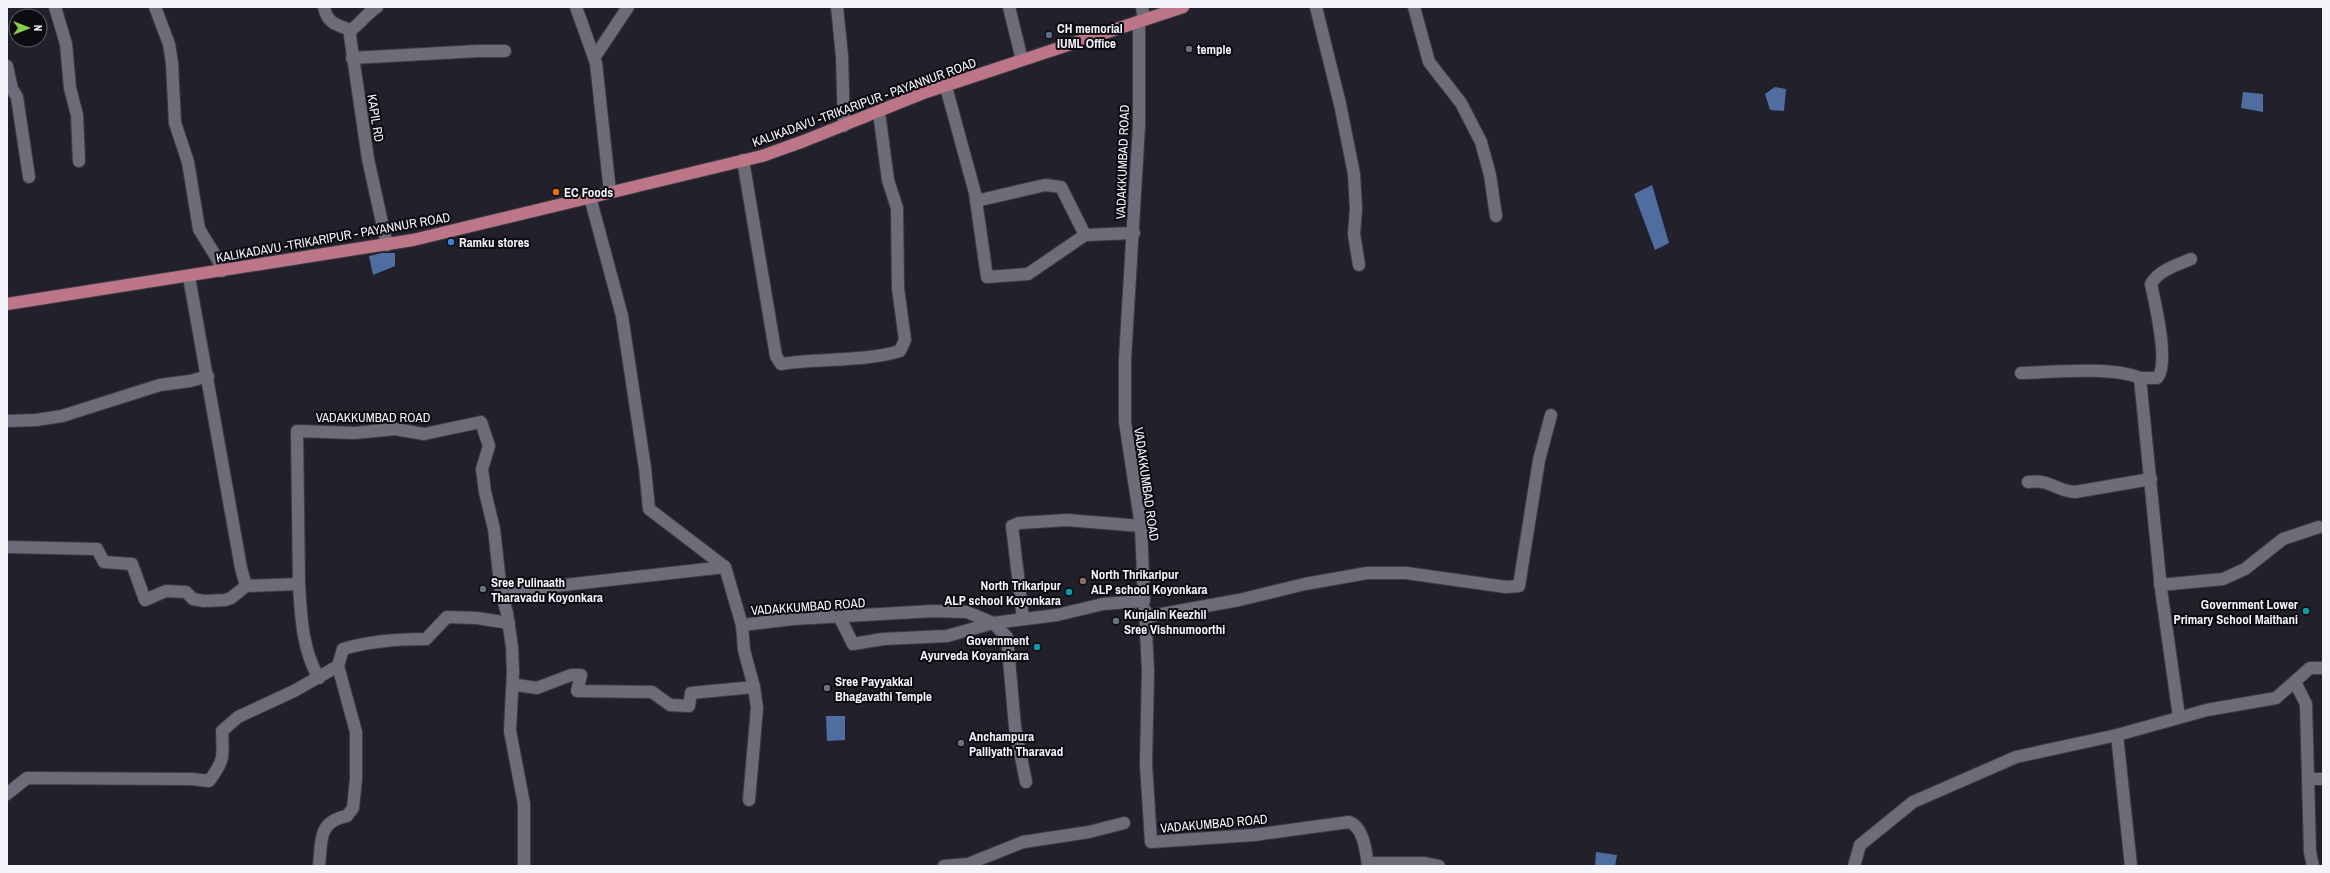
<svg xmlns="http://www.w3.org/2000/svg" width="2330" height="873" font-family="'Archivo Narrow',sans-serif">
<rect width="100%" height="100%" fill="#22212b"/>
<g fill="#506da2">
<polygon points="1775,87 1786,89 1784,111 1770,110 1765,94"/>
<polygon points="2243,92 2263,94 2263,112 2241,108"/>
<polygon points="1652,185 1669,243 1655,250 1634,194"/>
<polygon points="382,253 395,253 395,266 373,275 369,256"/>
<polygon points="826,716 845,716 845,740 827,741"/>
<polygon points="1596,852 1617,855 1615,866 1595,866"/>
</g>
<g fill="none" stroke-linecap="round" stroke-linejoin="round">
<g stroke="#3e3d46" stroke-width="14">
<g id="minor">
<polyline points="55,7 66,44 70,88 77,115 79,161"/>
<polyline points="155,7 169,44 172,63 175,123 188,162 199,229 218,260 222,271"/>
<path d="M324,7C327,23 336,25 351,30"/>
<path d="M377,7C367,13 361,23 351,30L350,36L368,159L387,245"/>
<polyline points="576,7 596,63 610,192"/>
<polyline points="837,7 842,56 844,126"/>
<polyline points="1009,7 1022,60"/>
<polyline points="1142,7 1144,19"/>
<polyline points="1316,7 1340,104 1354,174 1356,209 1354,234 1359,265"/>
<polyline points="1414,7 1429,62 1461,103 1481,142 1490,175 1496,216"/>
<polyline points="352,58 478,51 505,51"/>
<polyline points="594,58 628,7"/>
<polyline points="7,66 12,89 17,97 29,177"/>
<polyline points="946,87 975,193 987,277 1028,274 1085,235"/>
<path d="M743,160L776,356L781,364C820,358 862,362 900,351L905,340L898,288L897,208L888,180L879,112"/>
<polyline points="590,197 622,316 645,468 649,509 725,567"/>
<polyline points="976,201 1045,185 1061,187 1085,235 1134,233"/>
<polyline points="189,277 241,568 246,586 299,584 297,431 355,433 395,429 424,434 481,422 489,446 482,469 485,492 494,529 501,592 725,567 742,625 793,619 933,611 967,612 993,623 1057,615 1103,604 1144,601 1141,526 1125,422 1125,359 1139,126 1139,21"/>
<path d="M2021,373C2052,372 2113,366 2140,378L2161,589L2179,717"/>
<path d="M2140,378H2157C2170,365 2155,303 2151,284C2159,270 2177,265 2191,259"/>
<polyline points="7,421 36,420 62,416 160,385 190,381 208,376"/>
<path d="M2028,482C2051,479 2056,491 2075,492L2151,479"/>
<polyline points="7,547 97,549 104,562 132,564 145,600 166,591 186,592 193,599 204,601 225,600 231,598 246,586"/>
<path d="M299,584C301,616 302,650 319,678"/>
<polyline points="2160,585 2223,579 2245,569 2283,539 2319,527"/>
<polyline points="501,592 507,613 512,647 513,672 510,731 524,804 524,866"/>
<path d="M1145,610L1148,671L1146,764L1151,842L1254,835L1349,822C1364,827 1366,852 1368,866"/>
<polyline points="1145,617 1239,600 1305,584 1367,573 1406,573 1506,587 1519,586 1539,460 1551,415"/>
<polyline points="840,618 853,644 883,639 947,636 993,623 1007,637 1015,727 1026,782"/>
<polyline points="1023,618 1012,526 1019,523 1067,520 1141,526"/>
<polyline points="742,625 744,650 754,687 757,708 749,800"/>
<path d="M338,666L343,649C370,641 397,639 426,639L447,617L477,618L509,623"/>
<polyline points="2295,682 2306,704 2310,852 2313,866"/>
<polyline points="517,685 537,688 571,675 581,675 577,691 652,692 670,705 689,706 691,693 754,687"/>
<polyline points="2117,735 2131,866"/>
<polyline points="2309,779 2323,779"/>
<path d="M7,794L27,778L192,779L209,781C225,760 223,756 222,731L238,717L294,691L338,666L356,732V779L353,808L347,816C317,822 322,841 319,866"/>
<polyline points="1368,863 1425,863 1439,866"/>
<polyline points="944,866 968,864 1023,842 1089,832 1124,823"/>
<polyline points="1854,866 1860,845 1913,802 1984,771 2016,757 2117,735 2207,710 2276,698 2310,668 2323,668"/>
</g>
</g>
<g stroke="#3e3d46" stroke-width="14">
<polyline id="major" points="7,304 413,240 762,156 804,141 926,92 1183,7"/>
</g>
<use href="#minor" stroke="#6d6c79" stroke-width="12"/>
<use href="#major" stroke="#bc7687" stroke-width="12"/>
</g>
<circle fill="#5c6f8a" stroke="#0b0b10" stroke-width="1.5" cx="1049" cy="35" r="4"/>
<g fill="#6b7280" stroke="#0b0b10" stroke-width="1.5">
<circle cx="1189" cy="49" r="4"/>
<circle cx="483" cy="589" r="4"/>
<circle cx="1116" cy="621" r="4"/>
<circle cx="827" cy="688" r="4"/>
<circle cx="961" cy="743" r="4"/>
</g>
<circle fill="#e8710a" stroke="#0b0b10" stroke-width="1.5" cx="556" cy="192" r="4"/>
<circle fill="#3f7fe0" stroke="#0b0b10" stroke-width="1.5" cx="451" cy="242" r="4"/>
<circle fill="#8d6e63" stroke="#0b0b10" stroke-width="1.5" cx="1083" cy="581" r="4"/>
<g fill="#0f9aa8" stroke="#0b0b10" stroke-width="1.5">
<circle cx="1069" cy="592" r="4"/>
<circle cx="2306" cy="611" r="4"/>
<circle cx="1037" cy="647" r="4"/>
</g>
<g text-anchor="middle" stroke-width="4" stroke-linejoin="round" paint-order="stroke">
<g font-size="13" font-weight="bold" fill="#f4f4fb" stroke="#0b0b10" text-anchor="start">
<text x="1057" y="33">CH memorial<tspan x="1057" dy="15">IUML Office</tspan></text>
<text x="1197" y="54">temple</text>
<text x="564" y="197">EC Foods</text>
<text x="459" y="247">Ramku stores</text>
<text x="1091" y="579">North Thrikaripur<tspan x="1091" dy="15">ALP school Koyonkara</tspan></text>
<text x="491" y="587">Sree Pulinaath<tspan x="491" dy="15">Tharavadu Koyonkara</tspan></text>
<text x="1061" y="590" text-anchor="end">North Trikaripur<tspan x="1061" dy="15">ALP school Koyonkara</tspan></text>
<text x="2298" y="609" text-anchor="end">Government Lower<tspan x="2298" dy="15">Primary School Maithani</tspan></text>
<text x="1124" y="619">Kunjalin Keezhil<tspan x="1124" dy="15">Sree Vishnumoorthi</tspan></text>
<text x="1029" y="645" text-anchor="end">Government<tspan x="1029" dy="15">Ayurveda Koyamkara</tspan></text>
<text x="835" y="686">Sree Payyakkal<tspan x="835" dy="15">Bhagavathi Temple</tspan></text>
<text x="969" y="741">Anchampura<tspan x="969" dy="15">Palliyath Tharavad</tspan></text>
</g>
<g font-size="13" fill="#f4f4fb" stroke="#0b0b10">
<text transform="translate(864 102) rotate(-20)" y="5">KALIKADAVU -TRIKARIPUR - PAYANNUR ROAD</text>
<text transform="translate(376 118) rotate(81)" y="5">KAPIL RD</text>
<text transform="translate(1122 162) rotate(-88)" y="5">VADAKKUMBAD ROAD</text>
<text transform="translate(333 237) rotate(-10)" y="5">KALIKADAVU -TRIKARIPUR - PAYANNUR ROAD</text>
<text x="373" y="422">VADAKKUMBAD ROAD</text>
<text transform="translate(1147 484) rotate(82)" y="5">VADAKKUMBAD ROAD</text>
<text transform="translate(808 606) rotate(-4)" y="5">VADAKKUMBAD ROAD</text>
<text transform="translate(1214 823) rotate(-5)" y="5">VADAKUMBAD ROAD</text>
</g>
</g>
<rect width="2330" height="873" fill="none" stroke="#f4f4fb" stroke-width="16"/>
<g transform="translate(28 28) rotate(90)"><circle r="19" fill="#0b0b10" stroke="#68686e"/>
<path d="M0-3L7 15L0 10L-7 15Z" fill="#87cf4a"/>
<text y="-6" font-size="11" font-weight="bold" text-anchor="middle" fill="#f4f4fb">N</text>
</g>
</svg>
